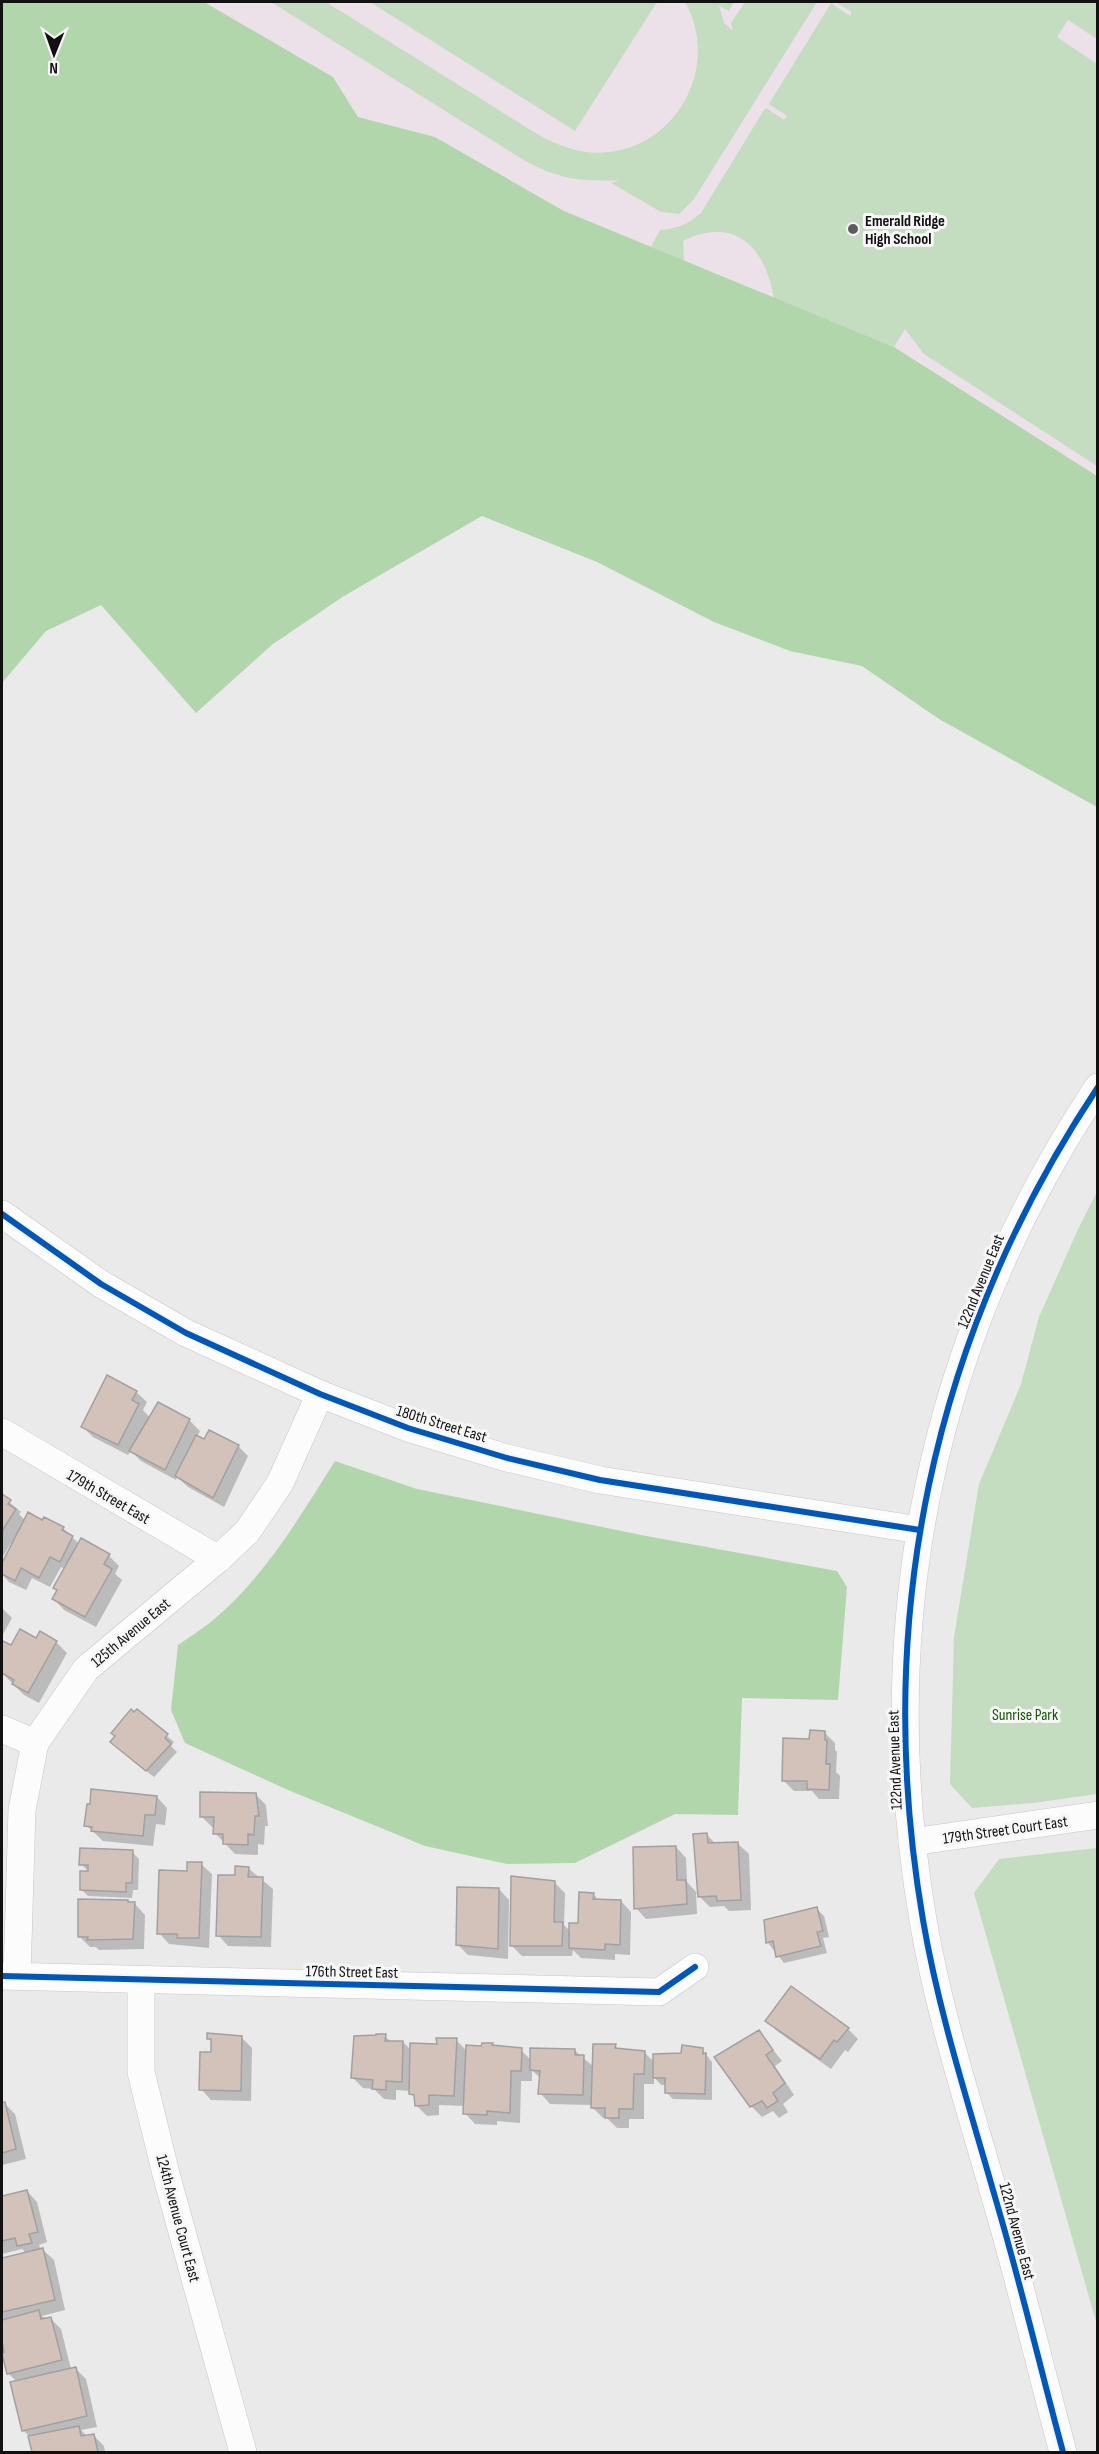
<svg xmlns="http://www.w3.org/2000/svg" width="1099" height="2454" font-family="'Sofia Sans Condensed',sans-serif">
<rect width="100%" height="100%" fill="#eaeaeb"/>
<polygon fill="#ece1e9" points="204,2 1097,2 1097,476 894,347 564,211 435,137 358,117 333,77"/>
<g fill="#c4dcc0">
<path d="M271,2H326L542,137C564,148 585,155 609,152C680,144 720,63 685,2H734L729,11L719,6L724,23L733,31L731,23L745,2H817L694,199L679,214L661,212L611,183L619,180C582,182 559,179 527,162Z"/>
<polygon points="370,2 657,2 575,131"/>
<path d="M835,2H1097V39L1068,20L1057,37L1097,64V466L924,354L905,329L894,347L774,298C765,247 735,215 683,241L684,261L651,247L660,230C677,229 688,224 701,213L764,110L766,108L784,120L787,116L769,104L831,3L850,16L852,12Z"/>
<polygon points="1097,1192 1097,1794 1033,1803 972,1808 950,1784 954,1637 979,1484 1021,1384 1039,1317 1079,1227"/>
<polygon points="1097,1848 1098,1848 1097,2325 974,1893 999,1859"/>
</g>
<g fill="#b2d6ac">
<polygon points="2,2 204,2 333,77 358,117 435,137 564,211 894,347 1097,476 1097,807 939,719 862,666 790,651 714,622 597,562 482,516 344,596 273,644 196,713 101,605 46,631 2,683"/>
<path d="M335,1461L417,1489L641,1535L837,1571L847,1587L838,1700L742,1698L738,1815L675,1814L575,1863L507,1864L425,1846L288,1790L185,1743L171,1710L178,1645C189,1637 201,1630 212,1621C264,1578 299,1518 335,1461Z"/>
</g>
<g fill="#0003">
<polygon points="136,1392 147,1402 143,1410 150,1418 189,1420 200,1431 197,1437 205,1441 238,1446 248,1456 224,1507 188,1487 177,1477 176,1480 141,1461 131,1451 128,1455 93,1437 82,1426"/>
<polygon points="2,1496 21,1512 19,1514 25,1520 43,1522 63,1528 79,1544 109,1556 119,1566 115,1574 122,1580 96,1627 64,1610 54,1599 65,1569 61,1567 50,1587 32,1578 26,1590 9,1582 2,1574 2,1566 13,1544 11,1543 2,1558"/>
<polygon points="2,1608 12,1618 2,1636"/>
<polygon points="37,1640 56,1642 67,1653 39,1703 24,1695 2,1673 3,1643 12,1647"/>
<polygon points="137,1711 174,1742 171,1746 177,1752 154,1777 119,1749"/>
<polygon points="824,1732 835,1743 835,1750 837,1752 836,1772 840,1776 839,1799 819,1799 812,1791 794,1791 783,1780 811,1741"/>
<polygon points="256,1795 266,1805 268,1826 265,1826 264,1845 258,1844 258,1855 235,1854 215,1833 215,1827 212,1827 201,1816"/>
<polygon points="157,1797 167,1808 165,1825 156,1824 153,1846 103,1841 86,1825"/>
<polygon points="707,1835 716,1844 738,1844 749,1854 751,1910 729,1911 724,1906 710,1907 696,1893 697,1914 646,1919 636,1908 676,1847 686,1858 687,1882 699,1895"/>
<polygon points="132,1852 139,1859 138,1890 133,1890 132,1898 88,1896 81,1889 89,1872 81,1864"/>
<polygon points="201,1864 212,1874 209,1948 169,1944 159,1933 188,1873"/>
<polygon points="248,1868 273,1889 271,1947 228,1946 218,1935 236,1877"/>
<polygon points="554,1882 565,1893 564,1925 571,1932 579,1925 593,1894 600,1901 621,1901 631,1912 630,1955 615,1954 615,1960 581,1958 573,1950 572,1956 522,1956 511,1945"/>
<polygon points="499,1889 509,1900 508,1959 468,1955 457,1944"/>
<polygon points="130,1904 135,1904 145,1915 144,1949 99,1950 96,1947 90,1947 79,1936"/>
<polygon points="817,1909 824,1916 829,1937 823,1938 827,1953 784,1963 768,1943 765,1932"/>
<polygon points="767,2021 848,2029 858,2039 848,2052 845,2050 831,2069 777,2031"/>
<polygon points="759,2032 782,2061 775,2066 794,2095 783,2104 788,2112 779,2118 773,2111 762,2117 751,2106"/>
<polygon points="385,2036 391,2042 403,2042 412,2051 456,2040 467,2051 492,2044 494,2047 521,2050 531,2060 574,2050 594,2067 615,2046 619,2049 644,2052 654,2062 702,2049 712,2062 712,2100 673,2099 666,2092 666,2085 661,2085 654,2077 654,2084 644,2084 644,2119 629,2119 629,2128 617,2128 607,2118 603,2118 592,2107 592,2105 550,2104 540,2093 541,2079 532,2070 532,2081 521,2081 520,2123 497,2121 497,2125 475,2124 465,2113 465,2106 439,2105 439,2115 427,2116 416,2105 416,2099 410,2091 396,2090 396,2100 384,2099 374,2089 363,2088 353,2078"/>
<polygon points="208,2038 242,2038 252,2048 251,2101 211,2100 201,2089 212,2054 212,2042"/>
<polygon points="4,2103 15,2114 26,2159 2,2165 2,2104"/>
<polygon points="27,2191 37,2202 47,2242 39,2245 41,2250 43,2250 54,2260 65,2310 42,2316 46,2319 50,2318 61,2329 71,2369 75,2368 86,2379 97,2427 81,2430 87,2436 93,2435 104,2446 105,2452 33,2452 30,2437 24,2431 12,2383 17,2382 8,2373 2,2335 2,2259 27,2254 22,2249 2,2254 2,2198"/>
</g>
<g fill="#d3c2ba" stroke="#a1a1a1" stroke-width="1.5">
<polygon points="107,1375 137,1391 132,1400 139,1404 118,1445 81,1427"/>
<polygon points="158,1402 190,1419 165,1470 129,1451"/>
<polygon points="209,1430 239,1445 213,1498 175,1476 196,1435 204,1439"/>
<polygon points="2,1494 11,1500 8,1504 16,1509 2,1531"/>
<polygon points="28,1512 42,1520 44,1517 64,1527 62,1530 73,1536 60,1562 50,1557 39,1578 21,1568 15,1581 2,1574 2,1563"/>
<polygon points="81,1538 110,1554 104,1564 112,1569 85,1617 52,1599 57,1590 53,1588"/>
<polygon points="20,1629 36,1638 40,1631 57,1641 28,1693 12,1684 14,1680 2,1673 2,1643 3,1641 11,1645"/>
<polygon points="131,1709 134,1712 137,1709 168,1734 165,1738 171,1744 146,1771 110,1742 115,1736 111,1733"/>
<polygon points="810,1730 825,1731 825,1740 827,1740 826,1764 830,1764 829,1790 807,1789 807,1781 782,1781 783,1738 809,1739"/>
<polygon points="91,1789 157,1796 155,1815 145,1815 143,1836 91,1831 92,1827 84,1826 87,1804 90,1804"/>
<polygon points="200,1792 256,1793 259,1816 255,1816 254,1835 248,1834 248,1845 223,1844 223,1834 213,1834 214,1817 200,1817"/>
<polygon points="707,1833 708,1843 738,1842 741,1900 717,1901 716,1896 698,1897 693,1834"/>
<polygon points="676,1846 677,1880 686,1880 687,1904 634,1909 633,1847"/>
<polygon points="80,1848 133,1850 132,1883 126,1883 126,1892 80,1890 80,1871 88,1871 88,1865 79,1865"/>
<polygon points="187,1862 202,1862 199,1938 177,1938 177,1934 157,1934 159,1870 187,1871"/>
<polygon points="235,1866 249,1867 248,1877 263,1877 261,1937 216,1936 218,1875 235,1875"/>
<polygon points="511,1876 555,1881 554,1922 563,1922 562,1946 510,1946"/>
<polygon points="457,1887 499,1888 498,1949 456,1945"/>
<polygon points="579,1892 594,1893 593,1899 621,1900 620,1945 605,1944 605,1950 569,1948 569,1923 578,1923"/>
<polygon points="78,1899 128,1900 128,1902 135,1902 133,1939 87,1940 88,1937 78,1937"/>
<polygon points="817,1907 823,1931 817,1932 821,1946 776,1957 773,1941 766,1943 764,1920"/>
<polygon points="791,1986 849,2028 837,2042 834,2040 820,2059 765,2021"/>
<polygon points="759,2030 773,2050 766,2055 785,2083 773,2093 778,2101 767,2108 762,2101 750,2107 714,2057"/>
<polygon points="207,2033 242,2036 241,2091 199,2090 200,2052 211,2052 211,2039 207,2039"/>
<polygon points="376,2034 386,2034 385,2041 403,2041 402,2082 386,2081 386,2090 372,2089 373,2080 351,2078 354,2036 376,2035"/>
<polygon points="436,2038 457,2038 454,2096 429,2095 429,2105 415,2106 414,2095 409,2094 410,2043 437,2044"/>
<polygon points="482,2043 493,2043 492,2045 522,2048 521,2071 511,2071 510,2113 487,2111 487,2115 463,2114 466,2045 481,2046"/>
<polygon points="593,2044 616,2044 615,2048 645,2051 644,2074 634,2074 633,2109 619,2109 619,2118 605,2118 605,2108 591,2108"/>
<polygon points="682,2045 703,2048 703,2054 706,2053 705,2094 665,2093 665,2078 653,2078 653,2054 681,2053"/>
<polygon points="530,2048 575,2049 575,2055 584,2055 583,2095 538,2094 540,2071 530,2070"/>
<polygon points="2,2102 5,2102 16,2149 2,2153"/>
<polygon points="27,2190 38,2232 29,2234 32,2243 17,2246 15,2238 2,2241 2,2196"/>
<polygon points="43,2248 55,2300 2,2312 2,2258"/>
<polygon points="39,2310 41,2319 51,2317 62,2360 7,2374 2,2354 4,2352 2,2341 2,2320"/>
<polygon points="76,2367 87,2416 22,2431 10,2382"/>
<polygon points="79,2426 81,2436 94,2434 98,2452 32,2452 28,2436"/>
</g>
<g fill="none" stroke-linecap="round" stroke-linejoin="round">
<g stroke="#c7c7c8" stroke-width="28">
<g id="minor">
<polyline points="2,1214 101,1284 186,1333 320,1394 408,1428 507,1458 600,1480 920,1530"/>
<polyline points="2,1432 218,1559"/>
<polyline points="2,1729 35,1743"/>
<polyline points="912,1842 1098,1815"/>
<polyline points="2,1976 659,1992 695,1967"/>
<polyline points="17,1976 22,1810 35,1743 86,1669 218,1559 247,1532 280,1483 320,1394"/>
<polyline points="141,1980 141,2072 166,2174 243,2452"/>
<path d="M1063,2452C1040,2367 1020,2281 995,2197C969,2105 939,2014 923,1920C872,1622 931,1338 1098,1087"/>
</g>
</g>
<use href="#minor" stroke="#fcfcfc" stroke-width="27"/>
<g stroke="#f7f7f8" stroke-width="10">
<g id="cycleway">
<polyline points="2,1214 101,1284 186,1333 320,1394 408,1428 507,1458 600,1480 920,1530"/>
<polyline points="2,1976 659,1992 695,1967"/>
<path d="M1063,2452C1040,2367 1020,2281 995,2197C969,2105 939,2014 923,1920C872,1622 931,1338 1098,1087"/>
</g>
</g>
<use href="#cycleway" stroke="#0057b8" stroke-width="6"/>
</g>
<circle fill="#5d5d5e" stroke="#f7f7f8" stroke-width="2" cx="853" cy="229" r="6"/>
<g text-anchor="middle" stroke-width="6" stroke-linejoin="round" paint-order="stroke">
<g font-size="16" font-weight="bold" fill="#111112" stroke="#f7f7f8" text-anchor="start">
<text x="865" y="226">Emerald Ridge<tspan x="865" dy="18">High School</tspan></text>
</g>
<g font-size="16" fill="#111112" stroke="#f7f7f8">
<text transform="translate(980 1281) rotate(-68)" y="6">122nd Avenue East</text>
<text transform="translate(442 1423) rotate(17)" y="6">180th Street East</text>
<text transform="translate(109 1496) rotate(30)" y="6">179th Street East</text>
<text transform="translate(130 1632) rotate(-40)" y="6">125th Avenue East</text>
<text transform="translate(894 1760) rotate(-92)" y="6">122nd Avenue East</text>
<text transform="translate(1005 1829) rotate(-8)" y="6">179th Street Court East</text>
<text transform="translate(352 1971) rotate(1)" y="6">176th Street East</text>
<text transform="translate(179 2218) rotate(75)" y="6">124th Avenue Court East</text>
<text transform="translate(1018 2231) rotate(75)" y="6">122nd Avenue East</text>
</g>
<g font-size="16" fill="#165608" stroke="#f7f7f8">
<text x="1025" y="1720">Sunrise Park</text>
</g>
</g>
<rect width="1099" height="2454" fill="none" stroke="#111112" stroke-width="6"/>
<g transform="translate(54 54) rotate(181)" stroke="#f7f7f8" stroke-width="4.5" paint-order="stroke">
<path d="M0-4.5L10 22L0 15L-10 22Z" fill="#111112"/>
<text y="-9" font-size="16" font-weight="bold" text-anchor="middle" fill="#111112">N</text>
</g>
</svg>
